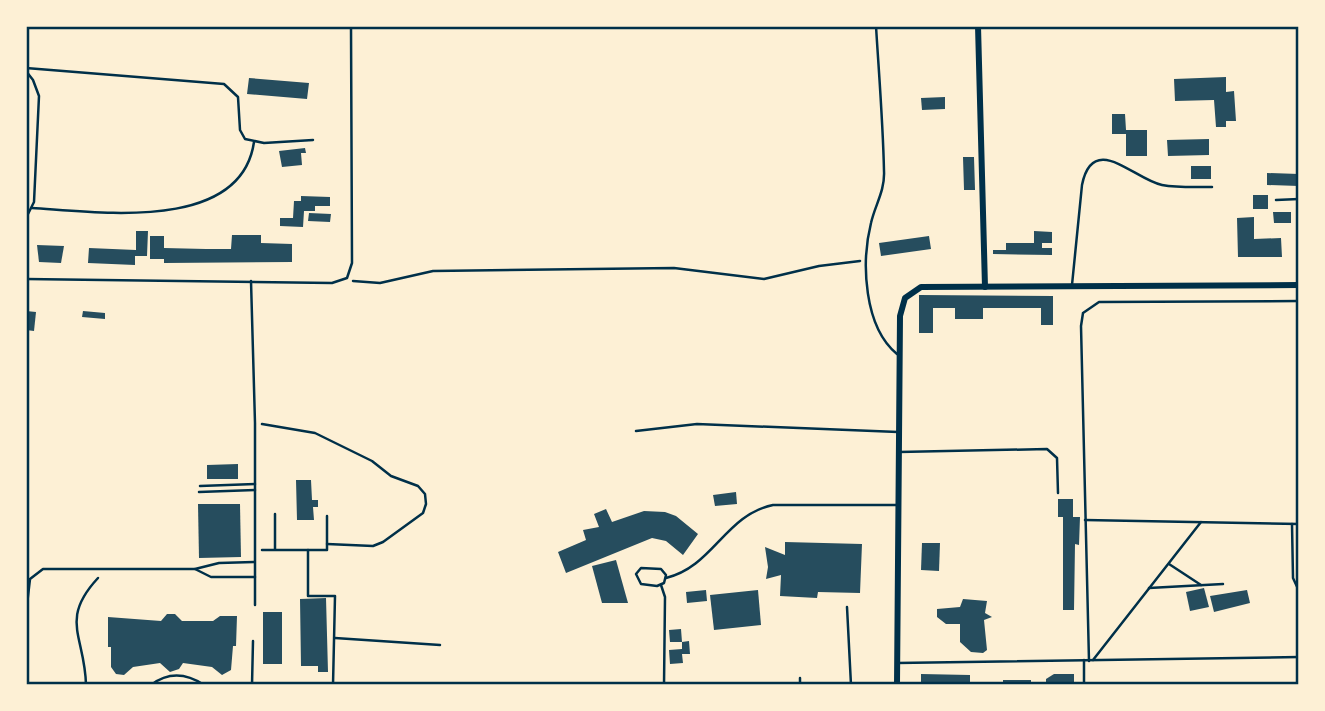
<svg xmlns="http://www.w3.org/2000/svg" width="1325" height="711" font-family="Literata,serif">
<rect width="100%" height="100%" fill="#fdf0d5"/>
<g fill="#264d5e">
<polygon points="1226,77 1226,92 1234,91 1236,121 1226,121 1226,127 1216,127 1214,100 1175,101 1174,79"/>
<polygon points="249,78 309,83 307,99 247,94"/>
<polygon points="945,97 945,109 922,110 921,98"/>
<polygon points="1112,114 1125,114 1126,130 1147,130 1147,156 1126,156 1126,134 1112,134"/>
<polygon points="1209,139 1209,155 1168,156 1167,140"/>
<polygon points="305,148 306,153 301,153 302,165 282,167 279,151"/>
<polygon points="963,157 974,157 975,190 964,190"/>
<rect x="1191" y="166" width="20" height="13"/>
<polygon points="1267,173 1299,174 1299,186 1267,185"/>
<rect x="1253" y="195" width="15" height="14"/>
<polygon points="301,196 330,197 330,206 315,206 315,211 304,211 303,227 280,226 280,218 293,218 294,201 301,201"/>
<polygon points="1273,212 1291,212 1291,223 1274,223"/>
<polygon points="309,213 331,214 330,222 308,221"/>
<polygon points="1254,217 1254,239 1281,238 1282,257 1238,257 1237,218"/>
<polygon points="136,231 148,231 147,256 135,256 135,265 88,263 89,248 136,250"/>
<polygon points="1034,231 1052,232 1052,243 1042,243 1042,248 1052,248 1052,255 993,254 993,250 1006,250 1006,243 1034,243"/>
<polygon points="232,235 261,235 261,243 292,244 292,262 164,263 164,259 150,259 150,236 164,236 164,248 206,249 231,249"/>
<polygon points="929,236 931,249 881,256 879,243"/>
<polygon points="37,245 64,246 61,263 39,262"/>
<polygon points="919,295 1053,296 1053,325 1041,325 1041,308 983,308 983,319 955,319 955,308 933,308 933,333 919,333"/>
<polygon points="26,311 36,312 34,331 26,330"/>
<polygon points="83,311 105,313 105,319 82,317"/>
<polygon points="238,464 238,479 207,479 207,465"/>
<polygon points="296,480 311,480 312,500 318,500 318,507 313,507 314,520 297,520"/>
<polygon points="736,492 737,504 715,506 713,495"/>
<polygon points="1058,499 1073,499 1073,517 1080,517 1079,545 1075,544 1074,610 1063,610 1063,517 1058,517"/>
<polygon points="198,504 240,504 241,557 199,558"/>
<polygon points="606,509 612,522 644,511 665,512 676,516 698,534 683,555 666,541 652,538 566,573 558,552 586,540 583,530 599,527 594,514"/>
<polygon points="785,542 862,544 860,593 818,592 817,598 780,596 781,575 766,579 768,567 765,547 785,555"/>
<polygon points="922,543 940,543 939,571 921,570"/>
<polygon points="616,560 628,603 602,603 592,566"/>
<polygon points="1204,588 1209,607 1190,611 1186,592"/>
<polygon points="706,590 707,601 687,603 686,592"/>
<polygon points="758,590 761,625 714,630 710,595"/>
<polygon points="1247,590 1250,603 1214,612 1210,596"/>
<polygon points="326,598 328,672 318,672 318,666 301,666 300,599"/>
<polygon points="963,599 987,601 985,613 992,617 984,620 987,650 983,653 971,652 960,642 960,624 946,624 937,617 937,609 960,607"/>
<rect x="263" y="612" width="19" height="52"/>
<polygon points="167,614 175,614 182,621 213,621 220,616 237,616 236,646 233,646 231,670 222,675 212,667 183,663 179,669 170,672 160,663 133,667 124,675 116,674 111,667 111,647 108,647 108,617 161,621"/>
<polygon points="681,629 682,642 689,641 690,654 682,654 683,663 670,664 669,650 682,649 682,642 670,642 669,630"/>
<polygon points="921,674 970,675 970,685 921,685"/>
<polygon points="1054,674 1074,674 1074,685 1046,684 1046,679"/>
<rect x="1003" y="680" width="28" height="5"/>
</g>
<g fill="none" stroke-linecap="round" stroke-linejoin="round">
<g stroke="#003049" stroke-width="2.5">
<polyline points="353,281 380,283 433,271 674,268 764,279 819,266 860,261"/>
<polyline points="262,424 315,433 372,461 391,476 418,486 425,494 426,504 423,513 383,542 373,546 327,544"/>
<polyline points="275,514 275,549"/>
<polyline points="262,550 327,550 327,516"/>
<polyline points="308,550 308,596 335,596 333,685"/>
<polyline points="335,638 440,645"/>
<path d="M86,685C85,636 59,620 98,578"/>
<path d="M151,685C168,672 186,673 204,685"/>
<polyline points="252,685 253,641"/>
</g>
<g stroke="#003049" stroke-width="2.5">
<path d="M876,26C879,75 883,123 884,171C885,191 875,205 871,223C861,263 864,327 897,354"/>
<polyline points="26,68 224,84 238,97 240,130 245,139 264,143 313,140"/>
<polyline points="26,71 33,80 39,96 34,202 26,218"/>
<polyline points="1276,200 1299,199"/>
<path d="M32,208C98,212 241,233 254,142"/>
<polyline points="26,279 332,283 347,278 352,263 351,26"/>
<polyline points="251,281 255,423 255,605"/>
<path d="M1072,285L1082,185C1093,131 1135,180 1162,185C1178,188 1196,187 1212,187"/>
<polyline points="636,431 697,424 898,432"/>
<polyline points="899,452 1047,449 1057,458 1058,493"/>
<polyline points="200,486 255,484"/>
<polyline points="199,492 255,490"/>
<polyline points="1085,520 1299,524"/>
<polyline points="1292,524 1293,578 1299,591"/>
<polyline points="1169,564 1201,585"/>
<polygon points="641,568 661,569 666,575 664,583 657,586 641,584 636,574"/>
<polyline points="195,569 211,577 255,577"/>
<path d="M666,578C713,567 725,515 773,505H898"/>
<polyline points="661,585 665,597 664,685"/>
<polyline points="1149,588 1223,584"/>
<polyline points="847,607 851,685"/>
<polyline points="26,613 30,579 43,569 195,569 219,563 254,562"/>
<polyline points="1084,660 1084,685"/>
<polyline points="1093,660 1201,522"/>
<polyline points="1089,661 1081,326 1083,313 1099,302 1299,301"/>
<polyline points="897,663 1299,657"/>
<polyline points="800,685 800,678"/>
</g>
<g stroke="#003049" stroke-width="6">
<polyline points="978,26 985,287"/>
<polyline points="897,685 900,316 905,298 921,287 1299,285"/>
</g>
</g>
<rect width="1325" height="711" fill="none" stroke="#fdf0d5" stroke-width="56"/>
<rect x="28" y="28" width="1269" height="655" fill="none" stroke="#003049" stroke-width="2.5"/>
</svg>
